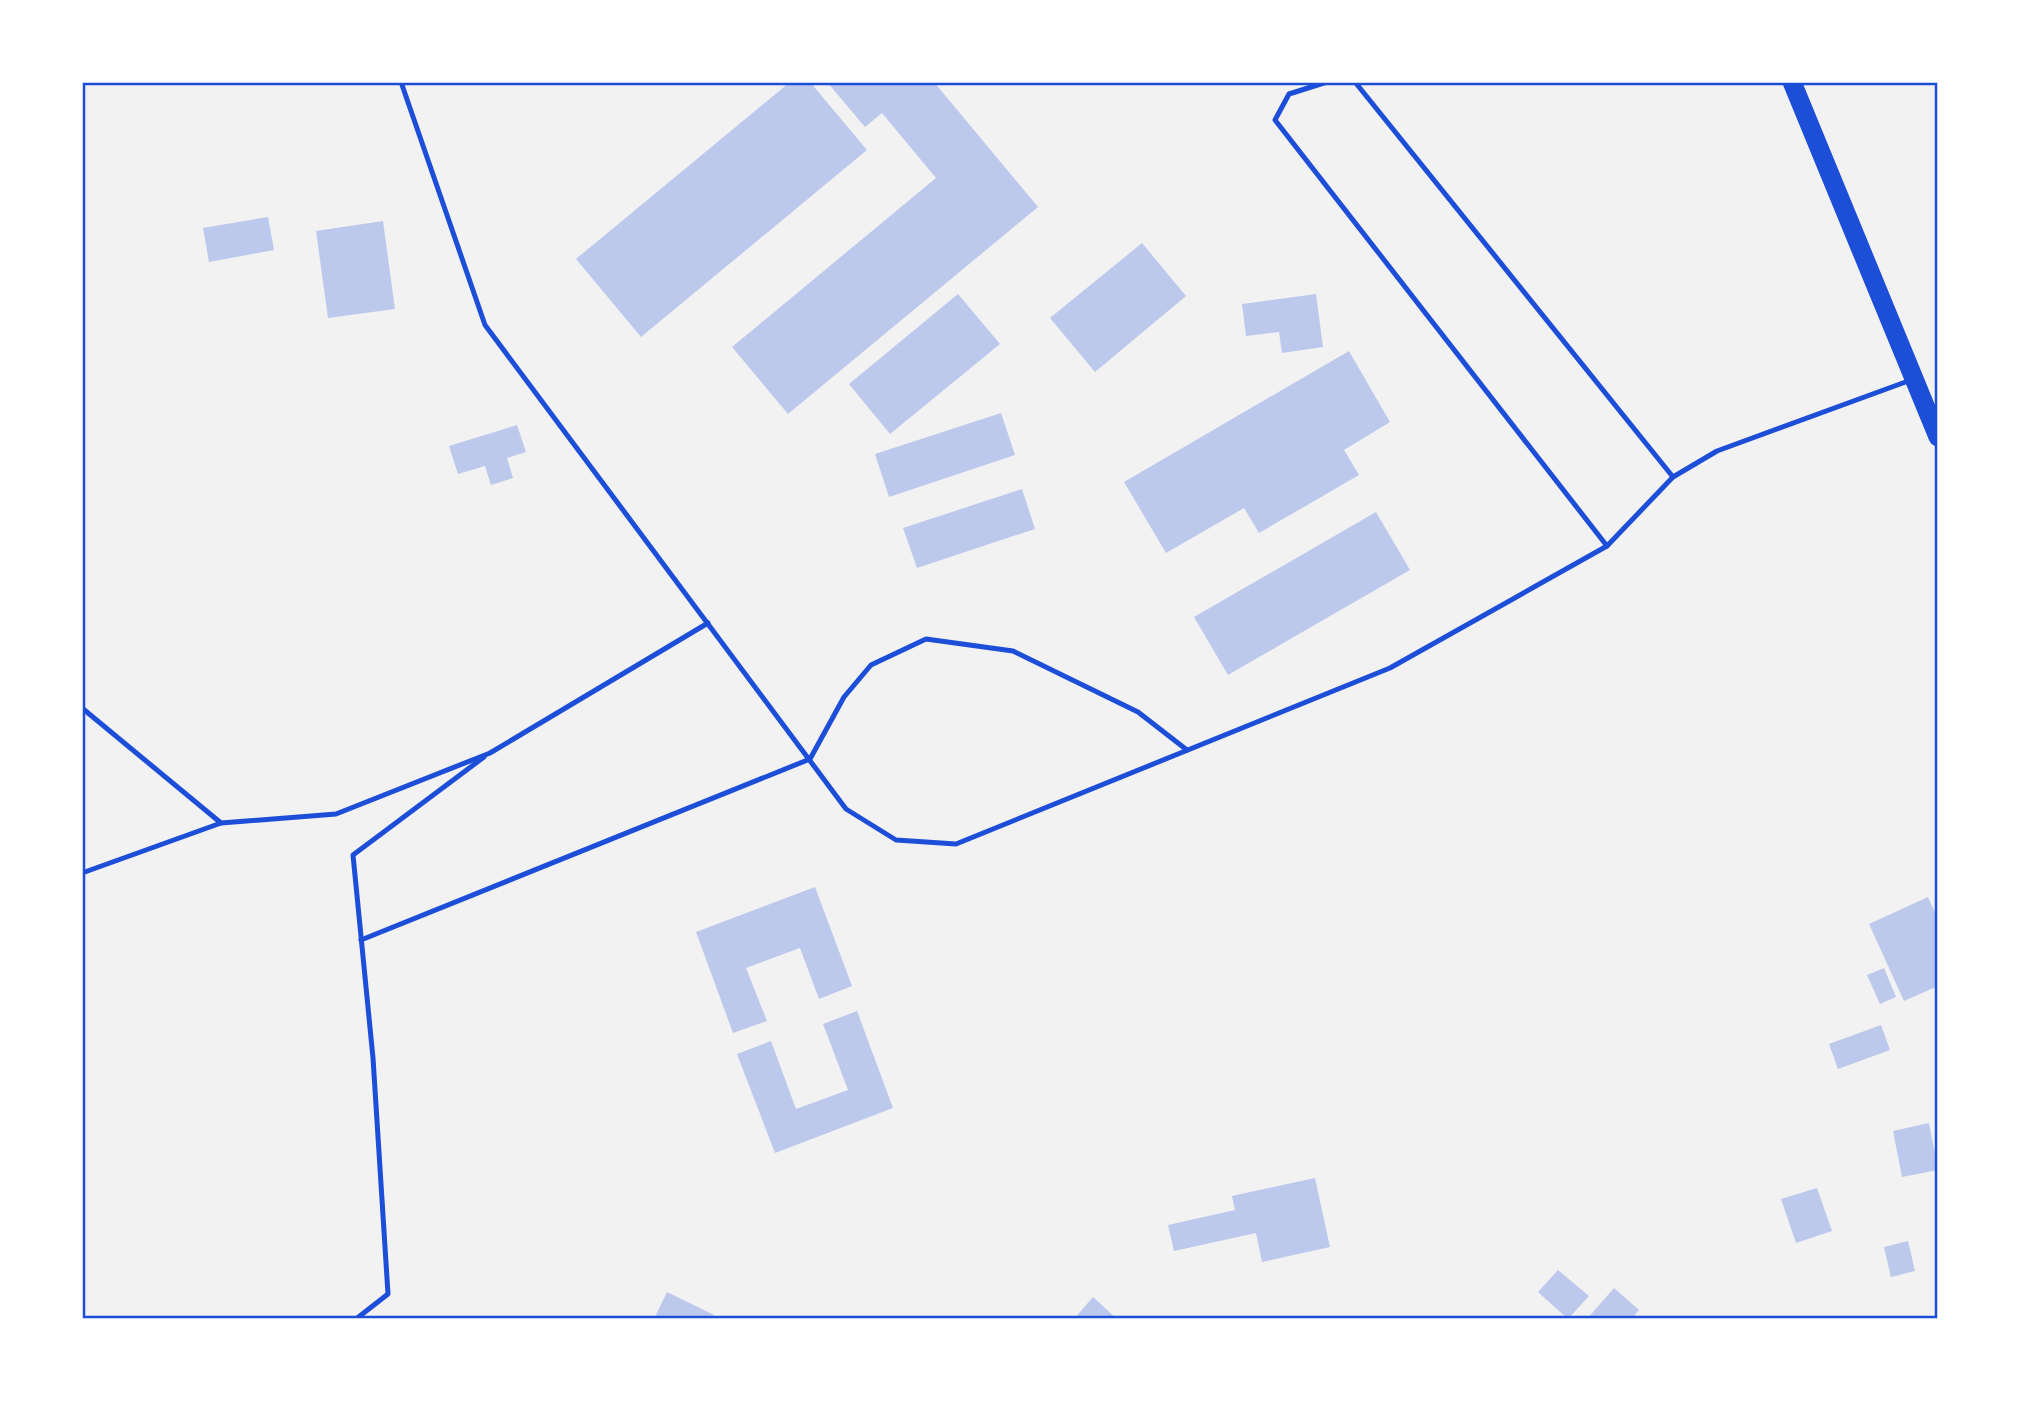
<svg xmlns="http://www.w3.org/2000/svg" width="2020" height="1401" font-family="Manrope,sans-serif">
<rect width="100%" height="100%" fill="#f2f2f2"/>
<g fill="#bdc9ec">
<polygon points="790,82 810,82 867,150 641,337 576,259"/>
<polygon points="827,82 934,82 1038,207 788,414 732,347 936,178 882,113 865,127"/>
<polygon points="268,217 274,250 209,262 203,228"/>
<polygon points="383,221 395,309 328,318 316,231"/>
<polygon points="1142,243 1186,296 1095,372 1050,318"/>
<polygon points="958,294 1000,344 890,434 849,384"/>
<polygon points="1316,294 1323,347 1282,353 1279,332 1246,336 1242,304"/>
<polygon points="1349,351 1390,422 1344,450 1359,475 1259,533 1244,508 1166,553 1124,482"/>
<polygon points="1001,413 1015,455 889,497 875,454"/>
<polygon points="517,425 526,452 507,458 513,478 491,485 485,466 458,474 449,446"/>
<polygon points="1022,489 1035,529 917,568 903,528"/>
<polygon points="1376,512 1410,570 1228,675 1194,617"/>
<polygon points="815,887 852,986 819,999 800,948 746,968 767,1021 733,1033 696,932"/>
<polygon points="1928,897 1938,919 1938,986 1904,1001 1869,924"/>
<polygon points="1884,968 1896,997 1880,1004 1867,975"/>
<polygon points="857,1011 893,1108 775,1153 737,1054 771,1041 796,1109 848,1090 823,1024"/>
<polygon points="1881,1025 1890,1050 1838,1069 1829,1044"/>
<polygon points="1929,1123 1938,1170 1902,1177 1893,1131"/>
<polygon points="1315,1178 1330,1247 1262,1262 1256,1233 1174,1251 1168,1225 1235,1210 1232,1196"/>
<polygon points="1817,1188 1832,1231 1796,1243 1781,1199"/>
<polygon points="1908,1241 1915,1271 1891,1277 1884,1247"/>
<polygon points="1558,1270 1589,1296 1568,1319 1538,1292"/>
<polygon points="1614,1288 1639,1310 1631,1319 1587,1319"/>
<polygon points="667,1292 714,1315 712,1319 654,1319"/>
<polygon points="1093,1297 1117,1319 1074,1319"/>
</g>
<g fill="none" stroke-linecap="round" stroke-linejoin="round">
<g stroke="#1d4ed8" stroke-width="5">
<polyline points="401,82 485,325 846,809 896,840 956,844 1390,668 1607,546 1673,477 1717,451 1911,380"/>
<polyline points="1327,82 1289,94 1275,120 1607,546"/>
<polyline points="1355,82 1673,477"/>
<polyline points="82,708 221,823 336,814 490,753 708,623"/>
<polyline points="82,873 221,823"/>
<polyline points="361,940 810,759 844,697 871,665 926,639 1013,651 1138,712 1187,750"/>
<polyline points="356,1319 388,1294 373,1058 353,855 484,757"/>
</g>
<polyline stroke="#1d4ed8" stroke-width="19" points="1792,82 1938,437"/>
</g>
<rect width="2020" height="1401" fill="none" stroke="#ffffff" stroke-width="168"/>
<rect x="84" y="84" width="1852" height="1233" fill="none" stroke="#1d4ed8" stroke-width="2.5"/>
</svg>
